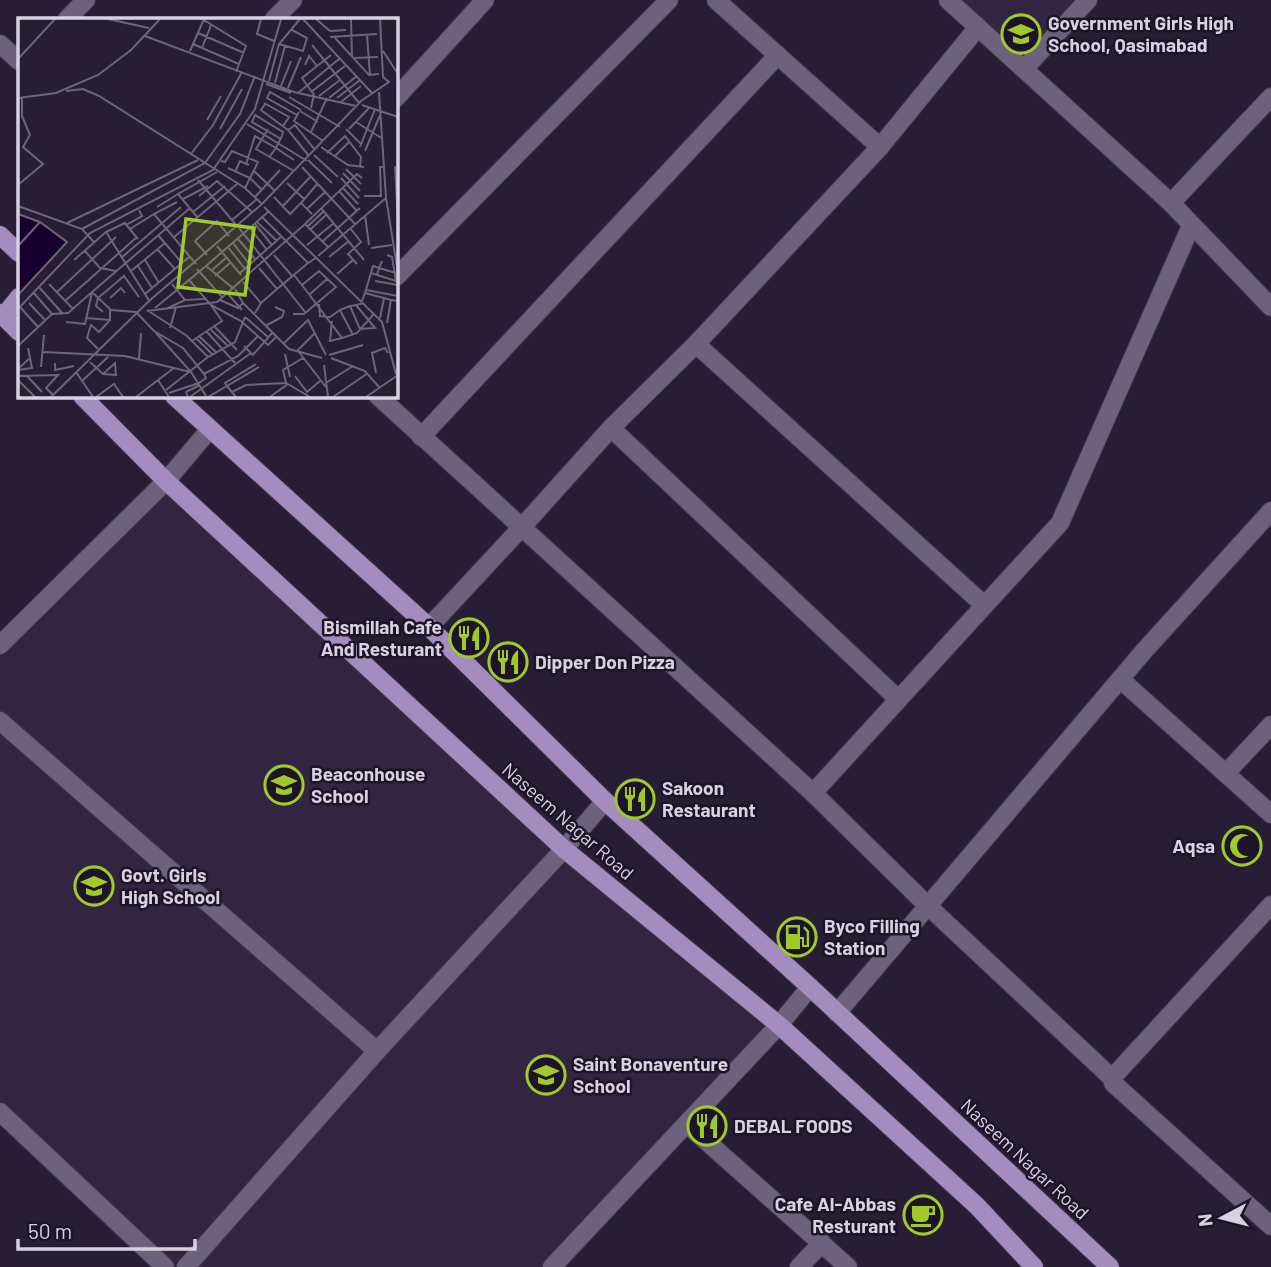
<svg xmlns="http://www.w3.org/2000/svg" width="1271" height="1267" font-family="Barlow,sans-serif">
<rect width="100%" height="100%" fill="#271d34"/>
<g fill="#312541">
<polygon points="948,0 1088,0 1024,69"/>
<polygon points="166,481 564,849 779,1025 552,1267 165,1267 0,1112 0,645"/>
</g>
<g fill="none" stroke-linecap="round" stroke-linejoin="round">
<g stroke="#40374b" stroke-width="20">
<g id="minor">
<polyline points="716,0 880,147"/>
<polyline points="948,0 1171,203 1271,307"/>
<polyline points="67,19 86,0"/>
<polyline points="274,19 293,0"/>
<polyline points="0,44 19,61"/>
<polyline points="1024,69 1088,0"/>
<polyline points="396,98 485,0"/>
<polyline points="1171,203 1271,97"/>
<polyline points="396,277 669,0"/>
<polyline points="696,344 984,605"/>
<polyline points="378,396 813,793 1060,523 1191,226"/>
<polyline points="611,428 898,699"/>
<polyline points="421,437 778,55"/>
<polyline points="429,627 522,527 611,428 696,344 880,147 978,27"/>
<polyline points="0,645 166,481 210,429"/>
<polyline points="1120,679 1271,814"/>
<polyline points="0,721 377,1051 564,849 605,801"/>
<polyline points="1226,773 1271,725"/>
<polyline points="813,793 928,906 1112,1078 1113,1083 1271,1226"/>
<polyline points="837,1013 1144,651 1271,511"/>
<polyline points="1112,1078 1271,905"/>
<polyline points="0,1112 165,1267"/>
<polyline points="687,1124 848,1267"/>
<polyline points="186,1267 377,1051"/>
<polyline points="552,1267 779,1025 810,987"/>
<polyline points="799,1267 822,1243"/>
</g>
</g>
<g stroke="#40374b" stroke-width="20">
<g id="primary">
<polyline points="0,235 19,253"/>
<polyline points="0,313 19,332"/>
<polyline points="4,316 19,297"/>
<polyline points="82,396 166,481 564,849 779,1025 977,1206 1034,1267"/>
<polyline points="174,396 429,627 605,801 810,987 1110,1267"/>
</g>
</g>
<use href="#minor" stroke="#6d627d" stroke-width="18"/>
<use href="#primary" stroke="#a28dbe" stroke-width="18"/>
</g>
<defs>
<g id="school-ring" transform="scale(2.0125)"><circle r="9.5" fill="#1e142a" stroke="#a1c92a" stroke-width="1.5"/><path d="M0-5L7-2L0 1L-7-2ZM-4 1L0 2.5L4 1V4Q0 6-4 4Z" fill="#a1c92a"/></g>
<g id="restaurant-ring" transform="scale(2.0125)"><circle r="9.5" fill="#1e142a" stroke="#a1c92a" stroke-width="1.5"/><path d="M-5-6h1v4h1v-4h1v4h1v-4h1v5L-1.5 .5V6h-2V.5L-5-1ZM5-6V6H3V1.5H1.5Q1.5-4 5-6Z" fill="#a1c92a"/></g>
<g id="mosque-ring" transform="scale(2.0125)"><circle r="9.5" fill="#1e142a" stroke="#a1c92a" stroke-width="1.5"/><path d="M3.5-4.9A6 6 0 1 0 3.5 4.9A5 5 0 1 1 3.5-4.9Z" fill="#a1c92a"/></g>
<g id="fuel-ring" transform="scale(2.0125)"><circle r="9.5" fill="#1e142a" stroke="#a1c92a" stroke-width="1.5"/><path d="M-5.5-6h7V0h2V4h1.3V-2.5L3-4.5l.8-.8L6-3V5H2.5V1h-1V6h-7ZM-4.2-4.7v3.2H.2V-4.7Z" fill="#a1c92a"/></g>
<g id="cafe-ring" transform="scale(2.0125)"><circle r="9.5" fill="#1e142a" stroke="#a1c92a" stroke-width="1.5"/><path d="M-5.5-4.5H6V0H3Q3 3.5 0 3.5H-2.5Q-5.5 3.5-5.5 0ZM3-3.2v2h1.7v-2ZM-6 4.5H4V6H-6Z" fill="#a1c92a"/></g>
</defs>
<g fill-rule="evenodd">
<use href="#school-ring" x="1021" y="34"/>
<use href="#restaurant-ring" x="469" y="638"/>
<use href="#restaurant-ring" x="508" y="662"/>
<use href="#school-ring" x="284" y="785"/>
<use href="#restaurant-ring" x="635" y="799"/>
<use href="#mosque-ring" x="1242" y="846"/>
<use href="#school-ring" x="94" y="886"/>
<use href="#fuel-ring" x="797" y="937"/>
<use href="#school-ring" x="546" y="1075"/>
<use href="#restaurant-ring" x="707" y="1126"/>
<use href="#cafe-ring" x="923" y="1215"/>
</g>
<g text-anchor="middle" stroke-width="5" stroke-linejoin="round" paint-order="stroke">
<g font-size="19" font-weight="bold" fill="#d7d1e1" stroke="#1e142a" text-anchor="start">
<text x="1048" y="30">Government Girls High<tspan x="1048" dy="22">School, Qasimabad</tspan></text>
<text x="442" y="634" text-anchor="end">Bismillah Cafe<tspan x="442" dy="22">And Resturant</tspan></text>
<text x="535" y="669">Dipper Don Pizza</text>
<text x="311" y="781">Beaconhouse<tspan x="311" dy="22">School</tspan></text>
<text x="662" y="795">Sakoon<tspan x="662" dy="22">Restaurant</tspan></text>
<text x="1215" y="853" text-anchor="end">Aqsa</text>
<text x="121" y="882">Govt. Girls<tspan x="121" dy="22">High School</tspan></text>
<text x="824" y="933">Byco Filling<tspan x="824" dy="22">Station</tspan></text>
<text x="573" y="1071">Saint Bonaventure<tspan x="573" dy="22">School</tspan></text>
<text x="734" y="1133">DEBAL FOODS</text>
<text x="896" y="1211" text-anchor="end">Cafe Al-Abbas<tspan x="896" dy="22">Resturant</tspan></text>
</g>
<g font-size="19" fill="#d7d1e1" stroke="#1e142a">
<text transform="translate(568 821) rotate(41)" y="7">Naseem Nagar Road</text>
<text transform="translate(1025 1159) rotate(43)" y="7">Naseem Nagar Road</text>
</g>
</g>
<g transform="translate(18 18)">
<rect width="380" height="380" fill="#271d34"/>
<path d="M0,196L22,204L49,224L0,277Z" fill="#17002d"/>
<path fill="none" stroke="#6d6579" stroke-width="2" d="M90,1L131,10M243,1L239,16L256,23M285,1L354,75M298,1L312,13L328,12M333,1L334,39M186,2L228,28L218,54M180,15L226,35M349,17L352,57M127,18L276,74L338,88M312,19L359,16M317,20L351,57L361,56M175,26L221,46M261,26L285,33L289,20L274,12M294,27L341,85M184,30L193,7M172,33L186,1M365,33L380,56M336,40L360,39M0,41L37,1M287,47L291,38L299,48M251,63L261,26L282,1M257,65L267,28M248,66L273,75M263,68L273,43M270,70L283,39M48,73L65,71L81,78L227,170L244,186M293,74L327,48M361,74L368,180L380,255M280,75L321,41M301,78L322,62M271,79L322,109M0,80L38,75L80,57L113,32L142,1M311,80L339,58M319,80L342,62M323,84L343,68M246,85L271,99L265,108M247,86L243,92L270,112M344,87L380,99M293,90L296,77L284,60L313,37M282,93L300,104M281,94L276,103L305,123M279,97L249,80L252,74L283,92M189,102L203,78M338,104L365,121M229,106L289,143M202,111L224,71M250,111L238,131L276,153M328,111L343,126M331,111L351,90M293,114L309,80M263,121L234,104L237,97L265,114L264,118L258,130L276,142M303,129L330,147L346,149M342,129L357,91M347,133L362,97M309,135L327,118L343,139L342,149M173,136L195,107L224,54M296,137L320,159M291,138L270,112L277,107L297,132M316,139L332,123M290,142L314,165M203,143L207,144L214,133L240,144L227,170M228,146L237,118L258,130L252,138M377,148L380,204M284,149L337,206M210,150L232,160L244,172M328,151L343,166M236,153L257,173M217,154L222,143L231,147M325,155L342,173M323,160L341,180M180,162L219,208M269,165L286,181M0,167L25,146L5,129L12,117L4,98V80M325,170L340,186M321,173L339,193M181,178L199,163L234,194M346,178H363L362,149H366M237,179L262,152M256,179L272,196L283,185M165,181L190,168M159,184L136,196L178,246M0,188L64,211L76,224M265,188L293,158M139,189L160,176M246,189L364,304L378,356M303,190L346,242M289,191L308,173M175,194L207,168M0,196L22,204M294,196L283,185L300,165M347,197L351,227M244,199L290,245L299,239M180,200L160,176L199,154M214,202L239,181M106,204L120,221M239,204L259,223M49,205L180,142M107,205L88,214L132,284M237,206L254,227M287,206L339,156L344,160M108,207L124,198L121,192M290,208L306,193M221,210L287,294M232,210L249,232M332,210L343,224L330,236L339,246M64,211L187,145L222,96L237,58M112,211L136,196M293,211L309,196M140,217L164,245M155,220L219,166M220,221L238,242M305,223L342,190M215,225L232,247M289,227L316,205M0,228L22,204L49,224L0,277M199,228L223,257M210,229L227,251M353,230L374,227M139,231L157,251M67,233L82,250L98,253M189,237L177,223L199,203L211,218M256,237L275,259M300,238L368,180M311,239L331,223M103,240L163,189M56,242L88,214M127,242L141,265M364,243L361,250L378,255M120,248L134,270M241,250L259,271L290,245M179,251L205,280M113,253L147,225M193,253L209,239M222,255L264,218M353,255L378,263L374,239L369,237M319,256L335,242M197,258L213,244M171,262L193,287L223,303L250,327L259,318M357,263L380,267M225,264L243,285L237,295M31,266L55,291M154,266L167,282L187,281M284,267L324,320L339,315L356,296M21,269L44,295M216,271L188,248L250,194M217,271L225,285L271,331L304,340M348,272L380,278M15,274L34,296M39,274L98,219M74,274L172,190M347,275L355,248L361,250L359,257M127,276L171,239M210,276L224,292M292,276L309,261M92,280L103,270L107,275M202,282L220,290L225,285M47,283L119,219M344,283L347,275L366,280M11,285L27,302M243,285L259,271M301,286L302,298L312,299L322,292M338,287L332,288L342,311L357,310L338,287L346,285M332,288L322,292L335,317M2,289L20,309M137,290L188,248M0,291L72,215L195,152L237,91L263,1M148,291L167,282M129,292L169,318L190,339L217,324L227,299M129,293L199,284L287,206L310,229M85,294L78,288L80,280L106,258L121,279M275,296H286L318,269L301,253L284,267L276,257M227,299L251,320M68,300L92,302V292M362,300L366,280L373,282M314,303L312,323L324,320M48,304L67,306L74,274M369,305L373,282L380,283M249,307L264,299L266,293L257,289M197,309L219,332M152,310L158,289M193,312L210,328M189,314L217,345M138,315L173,354M181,318L199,335M178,320L195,337M174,323L204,303L193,287M266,325L290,302L308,337M0,328L34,296L50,295L74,274L93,292L118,294L136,313L165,330L186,356L220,338L240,318M226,328L235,337L255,314M80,331L69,320L73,307L81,314L92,302M279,333L297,315M280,333L308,369M25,334L107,338L164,352L173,354L188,378M267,336L272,359M311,337L345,327M313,340L347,353L361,369M121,341L123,315M72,344L85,356L98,357L97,345L85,356M37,345V352L56,348M306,347L310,379M23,349L26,317M0,351L12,340L10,330M0,352L14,350L12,340M58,354L75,379M358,355L354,335L367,330L370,335M0,358L40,357L28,370L35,377M9,358L24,374M277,358L289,374L302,363M0,362L17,379M64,363L90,339M268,365L265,352L285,340M308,365L335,348M209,368L207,365L238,346M209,368L241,349M148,372L190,339M214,374L228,367L268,365L292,379M151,375L181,365L188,360L186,356M33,379L131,283L244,186L343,83L371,64L365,59L362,1M78,379L96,366L105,379M118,379L140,362M151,379L140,362L156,350M170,379L168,374L182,367M172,379L233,335M190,379L209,368L218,379M252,379L270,366M315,379L350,355M348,379L380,357"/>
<path fill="#a1c92a" fill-opacity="0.15" stroke="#a1c92a" stroke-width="3.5" d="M168,201L236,210L227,277L160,269Z"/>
<rect width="380" height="380" fill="none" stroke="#d7d1e1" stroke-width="3.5"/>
</g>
<g transform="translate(1222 1218) rotate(263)" stroke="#1e142a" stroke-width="5" paint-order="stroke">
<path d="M0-5L12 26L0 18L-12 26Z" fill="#d7d1e1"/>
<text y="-10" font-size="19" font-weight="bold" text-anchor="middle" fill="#d7d1e1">N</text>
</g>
<path d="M18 1239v10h177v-10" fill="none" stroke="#d7d1e1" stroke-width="3.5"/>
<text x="28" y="1239" font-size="21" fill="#d7d1e1" stroke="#1e142a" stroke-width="5" paint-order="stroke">50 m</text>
</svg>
